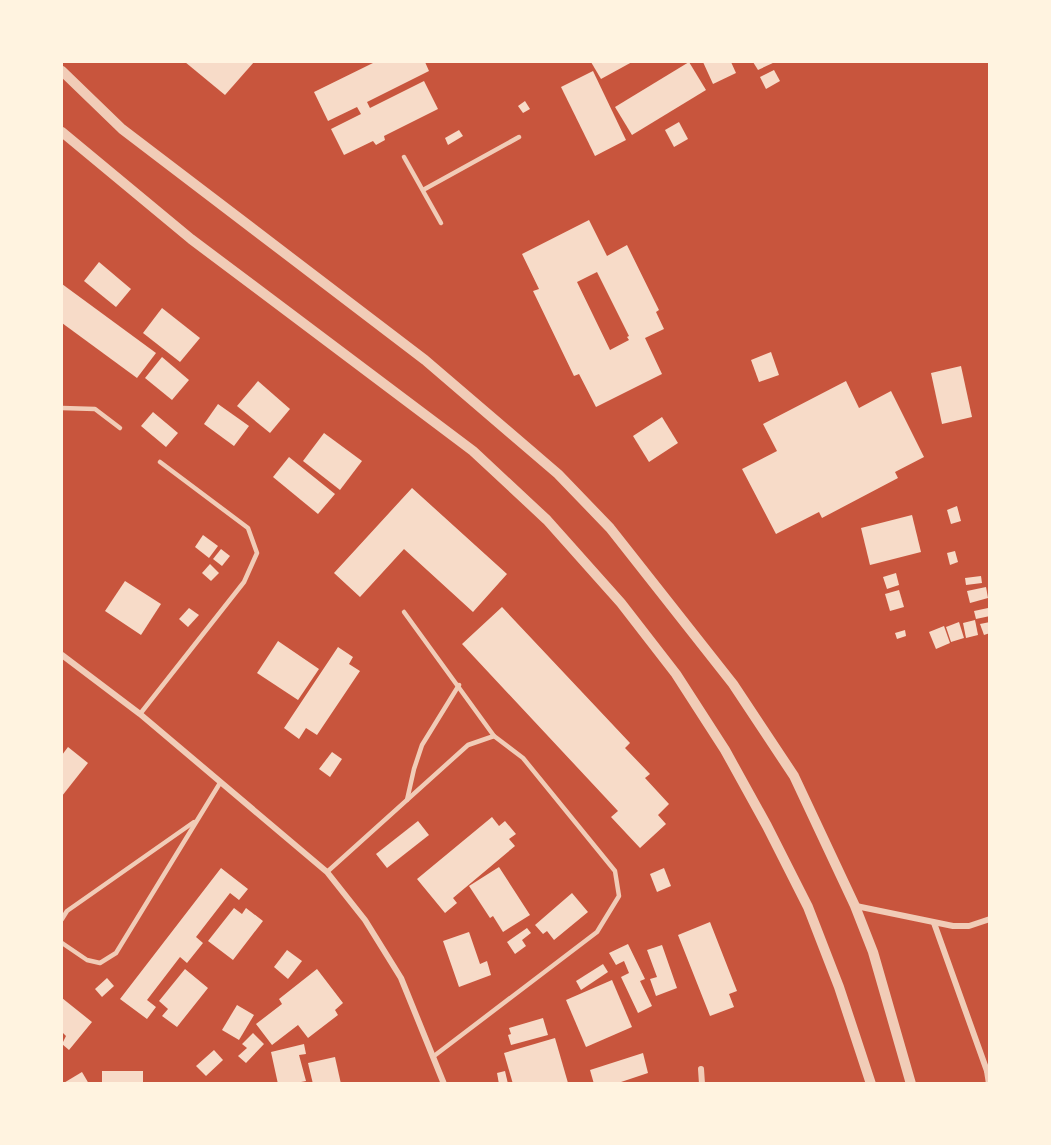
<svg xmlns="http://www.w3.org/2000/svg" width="1051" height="1145" font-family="Arial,sans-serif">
<rect width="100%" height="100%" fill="#c8553d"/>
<g fill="#f7dbc8" fill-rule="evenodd">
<polygon points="185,62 254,62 225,95"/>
<polygon points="375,62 425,62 429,71 367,102 370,108 424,81 438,109 384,136 385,140 376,145 373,141 344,155 331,129 361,114 357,107 328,121 314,92"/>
<polygon points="591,62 632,62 601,79"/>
<polygon points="689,62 706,90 632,135 615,107"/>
<polygon points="703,62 731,62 736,73 713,84"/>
<polygon points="753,62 775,62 758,70"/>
<polygon points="774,70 780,81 766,89 760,77"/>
<polygon points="593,71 626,140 595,156 561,87"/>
<polygon points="525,101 530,109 523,113 518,106"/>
<polygon points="679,122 688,139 674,147 665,130"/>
<polygon points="459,130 463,136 448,145 445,138"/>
<path d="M589,220L607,256L627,245L659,310L656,312L664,329L645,338L662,374L596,407L579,374L574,376L533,291L539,289L522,254ZM597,272L629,336L627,337L629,340L610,350L577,282Z"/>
<polygon points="99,262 131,289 116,307 84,281"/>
<polygon points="62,284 156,353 137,378 62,323"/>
<polygon points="162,308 200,338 180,362 143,333"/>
<polygon points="771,352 779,375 759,382 751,360"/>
<polygon points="162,357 189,380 172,400 145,378"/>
<polygon points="961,366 972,417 942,424 931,373"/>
<polygon points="258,381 290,409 270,433 237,406"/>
<polygon points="846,381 859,408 891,391 924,457 895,472 898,478 822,518 819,512 776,534 742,469 777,451 763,424"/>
<polygon points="218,404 249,426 234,446 204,424"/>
<polygon points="153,412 178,433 166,447 141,426"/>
<polygon points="662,417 678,443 649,462 633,436"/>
<polygon points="324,433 362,461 340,490 303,461"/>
<polygon points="289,457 335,494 318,514 273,477"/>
<polygon points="412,488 507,574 473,612 404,549 360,597 334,573"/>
<polygon points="957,506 961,521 951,524 947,510"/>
<polygon points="912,515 921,552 870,565 861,528"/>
<polygon points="203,535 218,546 209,558 195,547"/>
<polygon points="221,549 230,556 222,566 213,559"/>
<polygon points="955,551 958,562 950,565 947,553"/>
<polygon points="210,564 219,573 211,581 202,573"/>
<polygon points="896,573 899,585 887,589 883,577"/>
<polygon points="981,576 982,583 966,585 965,578"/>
<polygon points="125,581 161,604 141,635 105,611"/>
<polygon points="986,587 988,598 970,603 967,591"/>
<polygon points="899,590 904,607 890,611 885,594"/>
<polygon points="502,607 630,743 625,748 650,774 645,778 669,804 658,815 666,824 640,848 611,817 618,811 462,644"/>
<polygon points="189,608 199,615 188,627 179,619"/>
<polygon points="988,608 990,616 976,619 974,611"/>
<polygon points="975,620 978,635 966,638 963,623"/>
<polygon points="959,622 964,638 951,642 946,627"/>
<polygon points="990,622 990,633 984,635 980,624"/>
<polygon points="944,626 950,643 936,649 929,632"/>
<polygon points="905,630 906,636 897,639 895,633"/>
<polygon points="278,641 319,669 298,700 257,673"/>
<polygon points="338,647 353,657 349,664 360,671 317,735 306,728 299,739 284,728"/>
<polygon points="68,747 88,763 62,796 62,755"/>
<polygon points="332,752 342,759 330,777 319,769"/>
<polygon points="492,817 499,826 505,821 516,834 509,839 515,846 453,898 457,903 445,913 417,879"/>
<polygon points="418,821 429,835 387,868 376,854"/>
<polygon points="499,867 530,915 503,932 493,916 490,918 469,886"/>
<polygon points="221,868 248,889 239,900 230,893 196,937 203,943 187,963 180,957 147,1000 156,1007 147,1019 120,999"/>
<polygon points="664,868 671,886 657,892 650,874"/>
<polygon points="572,893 588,912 554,940 547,931 543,934 535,925"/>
<polygon points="234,908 242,914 246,908 263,921 233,960 208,941"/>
<polygon points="710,922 737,991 729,994 734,1007 710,1016 678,935"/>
<polygon points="527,928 531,933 522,940 526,946 515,954 507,942"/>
<polygon points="469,932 480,964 487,961 491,975 459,987 443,941"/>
<polygon points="628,944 645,979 640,981 652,1006 638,1013 621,977 629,973 624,961 616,965 609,953"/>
<polygon points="662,945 677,988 656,996 650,979 657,977 647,950"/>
<polygon points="287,950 302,961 288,979 274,967"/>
<polygon points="603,964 608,972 581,990 576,981"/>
<polygon points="185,969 208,988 177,1027 162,1016 168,1009 159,1001"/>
<polygon points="317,969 343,1003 335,1010 338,1015 308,1038 298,1025 272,1045 256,1024 282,1004 279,999"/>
<polygon points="107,978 114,986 102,997 95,989"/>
<polygon points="612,980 632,1027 586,1047 566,1000"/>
<polygon points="62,998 92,1022 69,1050 62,1044 66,1036 62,1032"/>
<polygon points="237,1005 254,1015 239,1040 222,1030"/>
<polygon points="543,1018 548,1035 511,1045 508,1035 511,1034 509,1028"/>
<polygon points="253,1033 264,1044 246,1063 238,1056 247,1048 242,1044"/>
<polygon points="555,1038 568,1083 513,1084 504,1053"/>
<polygon points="304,1044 306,1054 299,1055 306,1081 301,1082 301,1084 278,1084 271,1052"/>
<polygon points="214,1050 223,1060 206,1076 196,1066"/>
<polygon points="643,1053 648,1073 615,1084 594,1084 590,1070"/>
<polygon points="335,1057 341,1084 313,1084 308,1063"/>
<rect x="102" y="1071" width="41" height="13"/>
<polygon points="505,1071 508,1084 499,1084 497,1073"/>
<polygon points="82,1072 89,1084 62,1084"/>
</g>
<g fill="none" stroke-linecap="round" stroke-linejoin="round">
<g stroke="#f1ccb7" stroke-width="4.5">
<polyline points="404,157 441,223"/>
<polyline points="423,190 519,137"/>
<polyline points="62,408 95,409 120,428"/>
<polyline points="404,612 494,736"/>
<polyline points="140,714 244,582 257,553 248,528 160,462"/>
<polyline points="407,800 414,769 422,745 459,685"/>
<polyline points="327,872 468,745 494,736 523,758 615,871 619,896 597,932 434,1056"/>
<polyline points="62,919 67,911 194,822"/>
<polyline points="62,943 87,960 100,963 116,953 220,783"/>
</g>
<g stroke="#f1ccb7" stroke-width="6">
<polyline points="62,655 140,714 327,872 365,920 401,978 444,1084"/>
<polyline points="856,906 953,926 969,926 990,919"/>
<polyline points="934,923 987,1071"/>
<polyline points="701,1069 702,1084"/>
<polyline points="989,1084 987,1071 989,1071"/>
</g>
<g stroke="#f1ccb7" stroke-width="10">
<polyline points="62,71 122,129 425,360 558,474 610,528 733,684 794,776 855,906 873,952 911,1084"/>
<polyline points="62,132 191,239 473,451 547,520 621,603 676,674 725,750 767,826 808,907 839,987 871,1084"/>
</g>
</g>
<rect width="1051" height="1145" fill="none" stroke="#fff3e0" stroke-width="126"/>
</svg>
